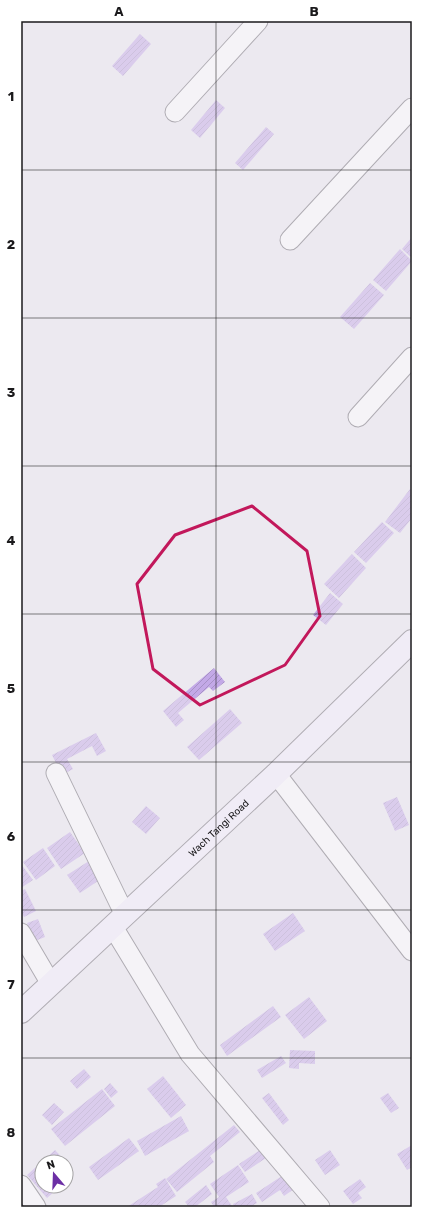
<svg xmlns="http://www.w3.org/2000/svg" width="433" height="1228" font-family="Rubik,sans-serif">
<defs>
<pattern id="building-hatch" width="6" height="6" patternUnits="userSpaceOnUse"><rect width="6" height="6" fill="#c3a9e7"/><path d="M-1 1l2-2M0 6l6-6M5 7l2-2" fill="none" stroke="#a791c6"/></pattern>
</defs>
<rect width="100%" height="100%" fill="#ece9f0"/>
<g fill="url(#building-hatch)">
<polygon points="140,34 151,44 123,76 112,66"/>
<polygon points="216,100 225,108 200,138 191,130"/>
<polygon points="266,127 274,134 243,170 235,163"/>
<polygon points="412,237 412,258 402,249"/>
<polygon points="400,249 412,261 386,291 373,280"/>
<polygon points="370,283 384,295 354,329 340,317"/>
<polygon points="410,489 412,491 412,518 400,533 385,522"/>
<polygon points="382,522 394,533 366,563 354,552"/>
<polygon points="352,554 366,568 339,598 324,584"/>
<polygon points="330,593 343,604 326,625 313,615"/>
<polygon points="214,668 225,682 213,691 209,687 178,713 184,720 176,727 163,711"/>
<polygon points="230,709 242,723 199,760 187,747"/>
<polygon points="96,733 106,751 97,756 92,746 67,759 73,769 62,775 52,755"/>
<polygon points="397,797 409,825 395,831 383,803"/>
<polygon points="146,806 160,818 146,834 132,822"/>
<polygon points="70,832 85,853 61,869 47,848"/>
<polygon points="43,848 55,866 36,880 23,862"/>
<polygon points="89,861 101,879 80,893 67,875"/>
<polygon points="21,864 33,880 21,888"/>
<polygon points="25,889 36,911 24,917 21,911 21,891"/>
<polygon points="293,913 305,931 275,951 263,934"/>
<polygon points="38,919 45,937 35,941 27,923"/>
<polygon points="309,997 327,1021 304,1039 285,1015"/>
<polygon points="273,1006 281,1017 227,1056 220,1045"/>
<polygon points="290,1050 315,1051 315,1064 299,1063 299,1069 289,1068"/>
<polygon points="281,1056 286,1063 262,1078 257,1070"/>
<polygon points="84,1069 91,1077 77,1089 70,1081"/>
<polygon points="163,1076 186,1105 171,1118 147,1089"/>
<polygon points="110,1083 118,1092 111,1098 104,1089"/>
<polygon points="102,1089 115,1106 65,1146 51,1129"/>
<polygon points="269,1093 289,1120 283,1125 262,1098"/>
<polygon points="388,1093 399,1108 391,1113 380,1098"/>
<polygon points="54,1103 64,1112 52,1125 42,1115"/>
<polygon points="181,1116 189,1131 145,1156 137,1141"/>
<polygon points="234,1125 240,1132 210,1156 214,1162 177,1192 166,1179"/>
<polygon points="129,1138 139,1151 98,1180 89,1167"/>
<polygon points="412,1145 412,1167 407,1170 397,1154"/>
<polygon points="263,1148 269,1156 245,1172 239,1164"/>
<polygon points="55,1150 66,1162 42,1162 42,1186 61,1186 47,1198 27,1175"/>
<polygon points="330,1150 340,1165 325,1175 315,1160"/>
<polygon points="238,1165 249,1182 226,1197 232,1206 214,1207 211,1202 219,1197 210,1184"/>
<polygon points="285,1174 294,1189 284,1196 280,1190 262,1202 256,1193"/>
<polygon points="165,1178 176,1196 159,1207 127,1207 158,1187 156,1184"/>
<polygon points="360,1179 366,1187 358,1193 362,1198 353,1204 343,1191"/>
<polygon points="206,1185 212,1194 195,1207 189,1207 185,1202"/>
<polygon points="252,1194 257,1203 250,1207 234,1207 233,1204"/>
</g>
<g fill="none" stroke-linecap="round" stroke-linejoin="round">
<g stroke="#656369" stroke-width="21">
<g id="street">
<polyline points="175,112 258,21"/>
<polyline points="290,240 412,108"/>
<polyline points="358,417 412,357"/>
<polyline points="56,773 125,915"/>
<polyline points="276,774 412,951"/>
<polyline points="113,927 190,1054 320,1207"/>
<polyline points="21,933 51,984"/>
<polyline points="21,1185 36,1207"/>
</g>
</g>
<g stroke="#656369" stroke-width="24">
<g id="secondary">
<path id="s1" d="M21,1012L276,774L412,641"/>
</g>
</g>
<use href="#street" stroke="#fff" stroke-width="19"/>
<use href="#secondary" stroke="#f4effc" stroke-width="22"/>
</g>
<path d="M0 0H433V1228H0ZM252,506L307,551L320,616L285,665L200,705L153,669L137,584L175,535Z" fill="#ece9f0" fill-opacity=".55" fill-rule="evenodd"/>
<path fill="none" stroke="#c2185b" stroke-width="3" stroke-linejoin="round" d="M252,506L307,551L320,616L285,665L200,705L153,669L137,584L175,535Z"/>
<path fill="none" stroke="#1b1a1c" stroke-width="1" stroke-opacity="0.55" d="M216,21V1207M21,170H412M21,318H412M21,466H412M21,614H412M21,762H412M21,910H412M21,1058H412"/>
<g text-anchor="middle" stroke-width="3" stroke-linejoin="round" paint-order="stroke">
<g font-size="10" fill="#1b1a1c" stroke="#fff">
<text dy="4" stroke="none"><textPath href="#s1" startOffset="270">Wach Tangi Road</textPath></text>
</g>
</g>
<rect width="433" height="1228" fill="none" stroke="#ffffff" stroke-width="44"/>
<g transform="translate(54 1174) rotate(341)"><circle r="19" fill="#ffffff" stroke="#a4a3a4"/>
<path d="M0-3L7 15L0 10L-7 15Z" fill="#6c2fa5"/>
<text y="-6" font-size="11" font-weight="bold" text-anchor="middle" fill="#1b1a1c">N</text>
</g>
<rect x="22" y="22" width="389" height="1184" fill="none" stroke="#1b1a1c" stroke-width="1.5"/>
<g font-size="13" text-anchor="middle" font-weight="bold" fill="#1b1a1c">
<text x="119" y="16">A</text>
<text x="314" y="16">B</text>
<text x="11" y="101">1</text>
<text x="11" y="249">2</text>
<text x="11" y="397">3</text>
<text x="11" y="545">4</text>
<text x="11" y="693">5</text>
<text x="11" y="841">6</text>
<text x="11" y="989">7</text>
<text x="11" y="1137">8</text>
</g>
</svg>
